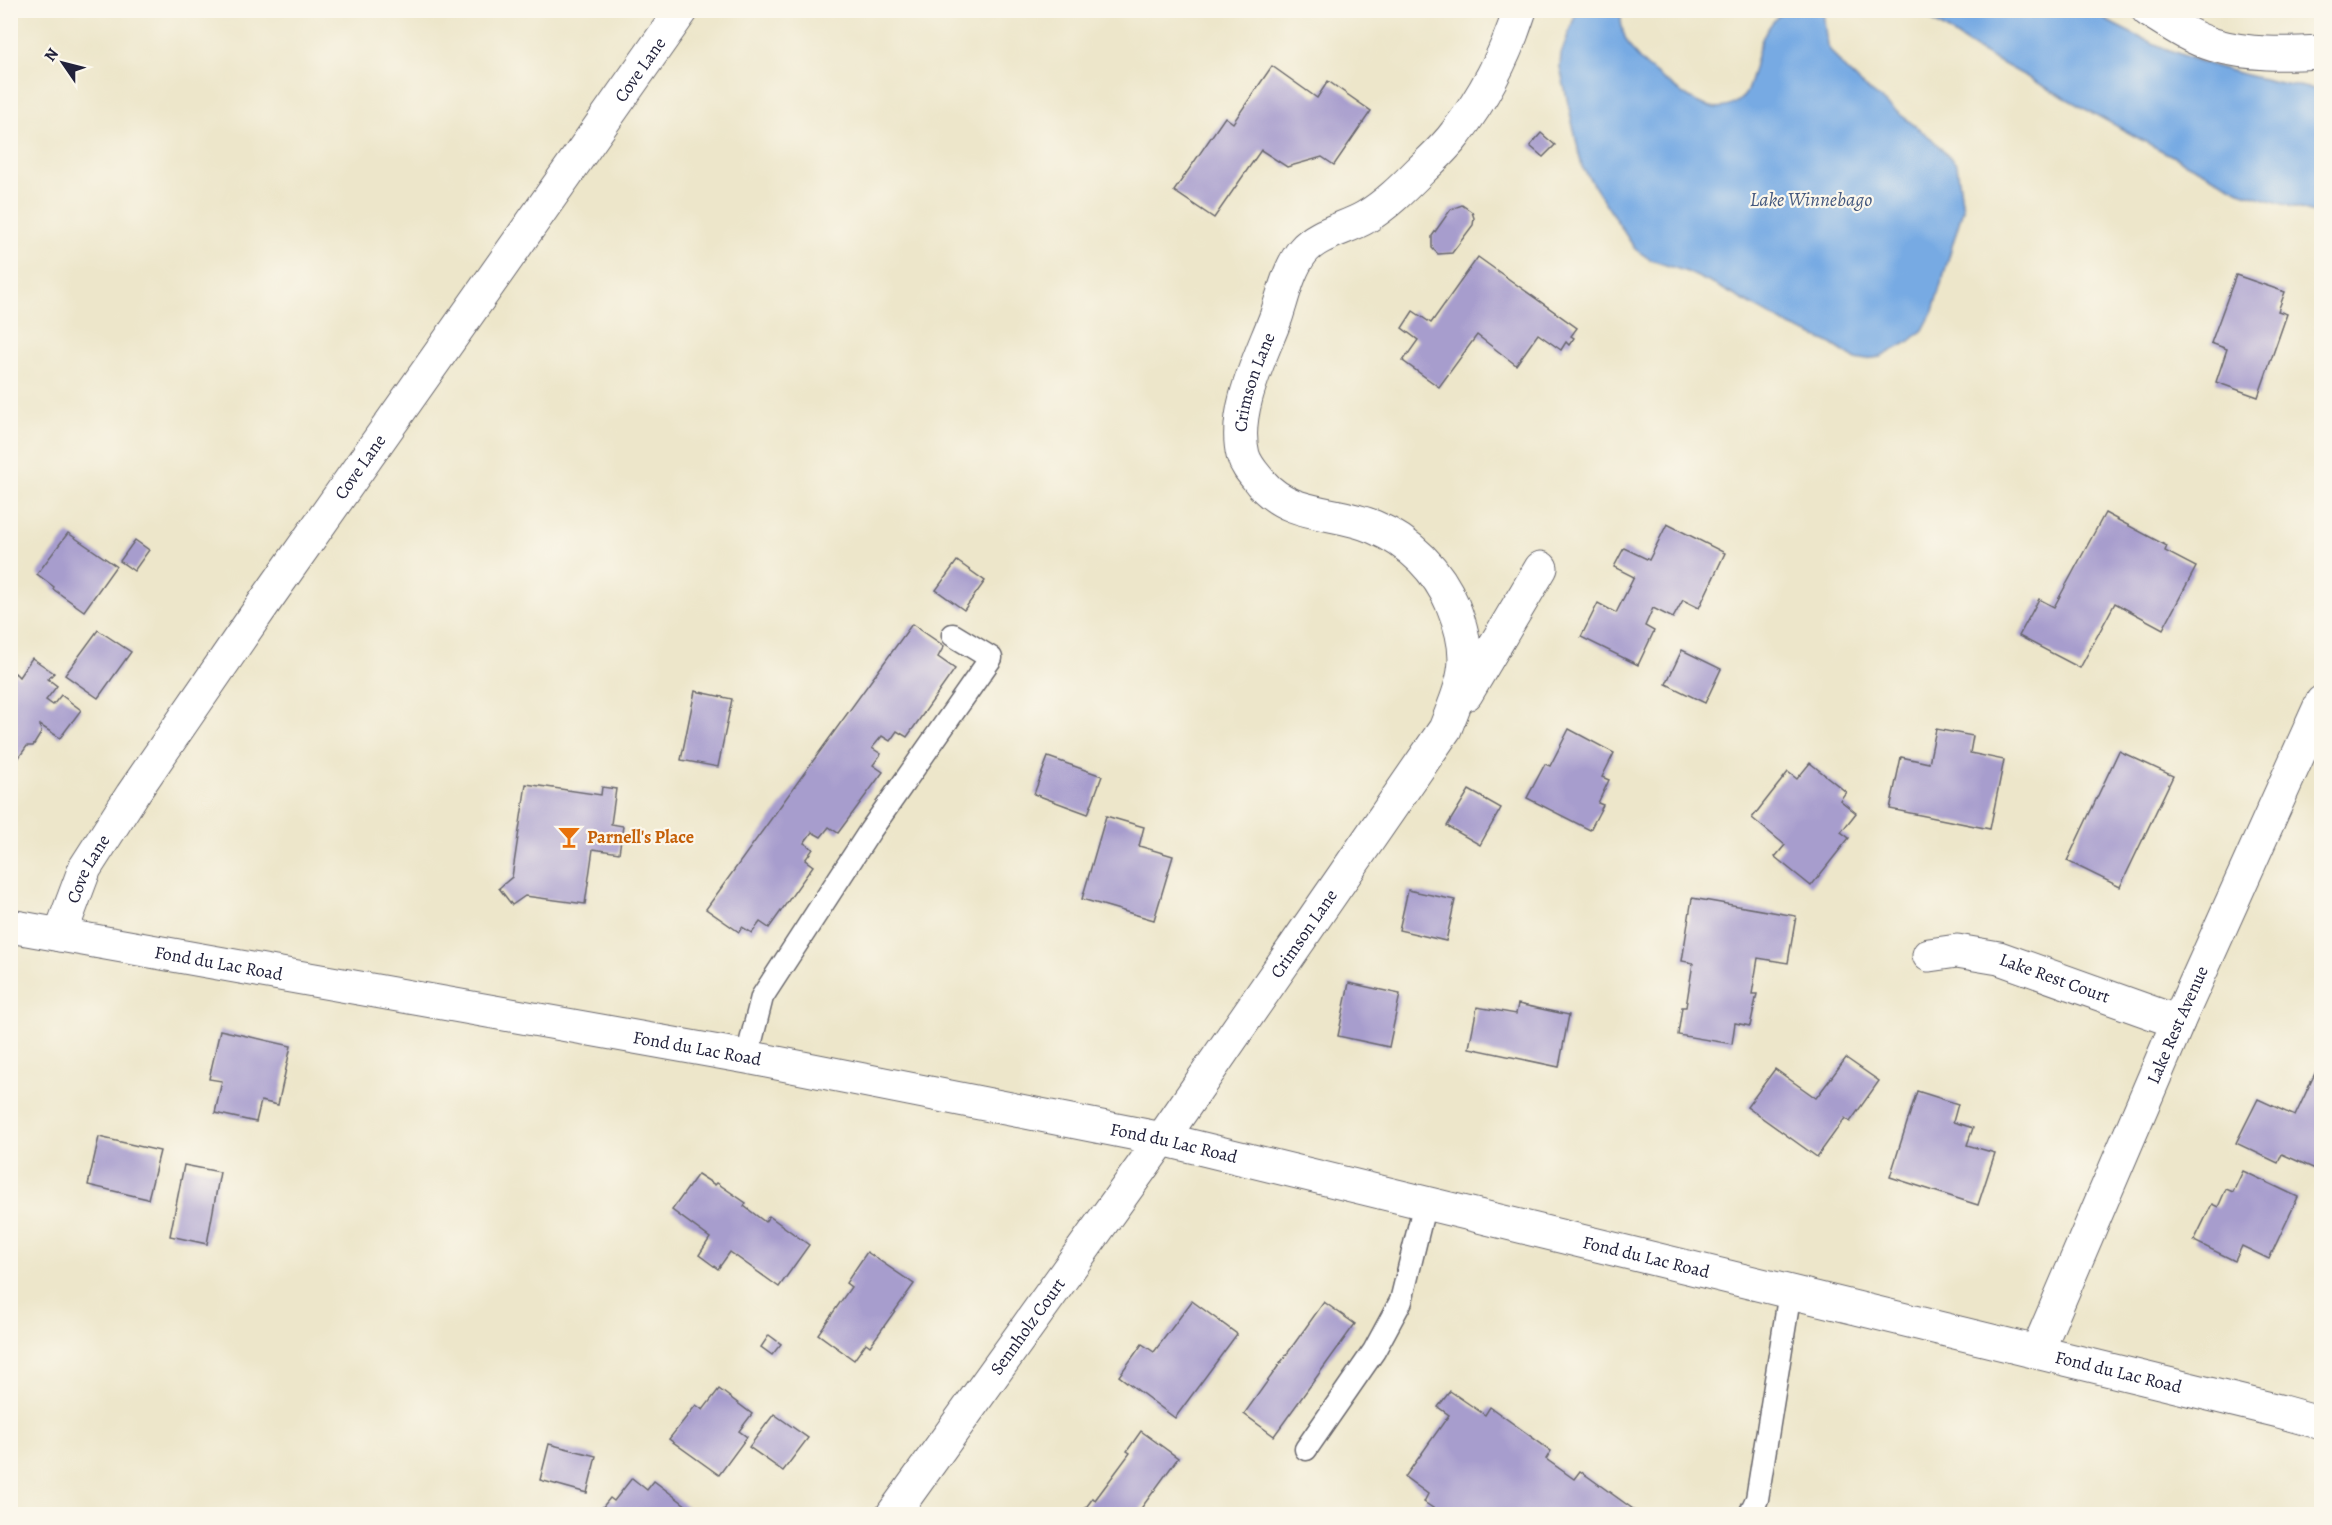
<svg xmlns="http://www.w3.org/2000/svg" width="2332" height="1525" font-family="Alegreya,serif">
<rect width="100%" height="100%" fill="#fbf7ec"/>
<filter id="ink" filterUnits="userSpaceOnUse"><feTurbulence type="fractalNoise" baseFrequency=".0167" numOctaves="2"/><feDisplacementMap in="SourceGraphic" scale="12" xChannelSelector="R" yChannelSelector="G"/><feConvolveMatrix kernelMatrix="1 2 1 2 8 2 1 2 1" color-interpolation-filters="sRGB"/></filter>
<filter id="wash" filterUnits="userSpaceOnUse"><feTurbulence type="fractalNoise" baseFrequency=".008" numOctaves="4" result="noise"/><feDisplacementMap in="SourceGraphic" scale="24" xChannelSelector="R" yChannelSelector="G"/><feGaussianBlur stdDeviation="1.35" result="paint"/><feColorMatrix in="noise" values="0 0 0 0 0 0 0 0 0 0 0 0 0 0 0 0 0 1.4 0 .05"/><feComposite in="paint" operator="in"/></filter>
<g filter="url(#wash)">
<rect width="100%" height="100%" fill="#ede6ca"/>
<g fill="#77aae3" stroke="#4c668f" stroke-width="1.5">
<path d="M1577,10L1621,11C1619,37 1634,57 1654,72C1677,89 1709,121 1737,102C1743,97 1746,95 1748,88C1761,53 1753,40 1783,11H1823L1827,46L1843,67L1861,84L1932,139L1957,165L1963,209L1933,311L1923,330L1910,341L1881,357L1856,360L1830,343L1790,326L1719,287L1687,272L1651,260L1635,249L1582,167L1560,67L1561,54Z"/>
<path d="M1918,11H2090C2160,53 2240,78 2321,90V215L2242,192L2151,145L1976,49Z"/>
</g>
<g id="blocks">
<g fill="#a79dcd">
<polygon points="1272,66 1317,98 1328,81 1371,111 1334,165 1322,157 1287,167 1261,150 1214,218 1174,191 1225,117 1233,123"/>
<polygon points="1541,133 1555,145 1543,157 1530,146"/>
<polygon points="1462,205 1472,212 1474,218 1473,225 1452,253 1438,254 1432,248 1432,236 1451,209"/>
<polygon points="1478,257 1577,328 1571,336 1574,338 1569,345 1566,342 1561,350 1538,334 1516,365 1477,335 1439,387 1403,361 1418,340 1402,328 1413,311 1431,323"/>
<polygon points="2236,275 2285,292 2278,311 2287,314 2258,397 2216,382 2227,349 2211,343"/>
<polygon points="2105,513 2167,546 2165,551 2196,567 2163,629 2115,603 2080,668 2019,636 2039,599 2054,607"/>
<polygon points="1667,524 1725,553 1699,608 1683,600 1673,618 1653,608 1645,626 1654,631 1638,665 1581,637 1598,603 1616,613 1634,577 1614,567 1624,548 1649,560"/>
<polygon points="68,533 116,566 84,611 53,589 54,587 37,574"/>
<polygon points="135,540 149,550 134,571 120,561"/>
<polygon points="957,561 985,581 964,610 936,590"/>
<polygon points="912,624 944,646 938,657 955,669 907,737 897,731 890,741 882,736 872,748 881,754 873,765 883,772 838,833 829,827 821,837 812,832 804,843 813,849 805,860 813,866 769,928 760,922 752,933 742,927 739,932 706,909"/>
<polygon points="98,630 131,652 98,698 65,675"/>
<polygon points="1682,650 1721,669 1705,703 1666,684"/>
<polygon points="32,658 54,673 48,679 57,686 46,700 53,705 61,695 81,710 60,738 40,725 41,733 33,746 27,746 10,770 10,680 15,673 19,677"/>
<polygon points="695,691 732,699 718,767 681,760"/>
<polygon points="1569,729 1614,753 1602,777 1609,780 1598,803 1603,805 1590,830 1527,798 1545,764 1550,766"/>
<polygon points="1936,729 1973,736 1970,753 2004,760 1990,829 1890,809 1901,757 1929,763"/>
<polygon points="2119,751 2173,776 2120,887 2067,861"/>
<polygon points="1048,757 1102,776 1088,814 1034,794"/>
<polygon points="1810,763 1846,792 1840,800 1856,813 1841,832 1849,838 1811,886 1775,857 1785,845 1752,818 1788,772 1797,779"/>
<polygon points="526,784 601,795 602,787 616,789 611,824 623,826 619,853 593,849 585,904 525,896 512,905 499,888 512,877"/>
<polygon points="1469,790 1501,808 1480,845 1447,826"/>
<polygon points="1106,816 1144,827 1139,846 1173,856 1154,920 1082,899"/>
<polygon points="1408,890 1455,900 1446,941 1399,930"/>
<polygon points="1692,898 1796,916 1788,963 1758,958 1752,994 1757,994 1750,1026 1735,1023 1732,1044 1678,1035 1682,1007 1686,1007 1693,963 1682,961"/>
<polygon points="1349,983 1400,994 1389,1047 1338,1036"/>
<polygon points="1518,1004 1569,1015 1559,1067 1469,1048 1477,1007 1516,1014"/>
<polygon points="220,1030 291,1046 278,1105 261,1101 256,1122 215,1113 222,1081 209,1079"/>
<polygon points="1846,1058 1879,1081 1850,1122 1845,1118 1817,1157 1747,1107 1775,1069 1816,1098"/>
<polygon points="2318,1067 2322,1068 2322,1172 2282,1154 2278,1163 2236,1143 2258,1099 2295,1116"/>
<polygon points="1917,1091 1958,1104 1953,1122 1973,1128 1967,1145 1995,1153 1978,1205 1890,1177"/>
<polygon points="99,1137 160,1151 148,1199 88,1185"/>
<polygon points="184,1165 220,1172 207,1244 170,1236"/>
<polygon points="2243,1171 2298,1197 2269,1259 2242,1246 2235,1261 2194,1241 2212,1204 2218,1207 2226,1189 2233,1192"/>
<polygon points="698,1174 715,1185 717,1183 746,1203 744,1206 765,1222 769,1216 809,1245 779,1287 730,1252 718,1269 699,1255 710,1238 672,1210"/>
<polygon points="867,1252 914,1284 870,1346 866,1343 854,1360 818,1334 851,1287 846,1283"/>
<polygon points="1192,1301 1237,1334 1175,1418 1119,1376 1142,1344 1154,1352"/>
<polygon points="1324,1302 1355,1324 1274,1436 1244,1414"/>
<polygon points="769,1335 781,1344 772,1355 761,1347"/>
<polygon points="719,1389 752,1414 739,1431 747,1437 719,1475 669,1439 696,1405 703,1410"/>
<polygon points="1450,1391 1485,1415 1490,1407 1551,1451 1546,1459 1574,1479 1580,1471 1640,1514 1442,1514 1424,1502 1428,1494 1405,1477 1449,1415 1438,1407"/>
<polygon points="774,1414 808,1438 783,1471 749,1447"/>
<polygon points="1141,1431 1178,1458 1137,1514 1081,1514 1093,1498 1095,1500 1130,1453 1127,1451"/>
<polygon points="549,1444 596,1456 587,1493 540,1480"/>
<polygon points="632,1478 647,1490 654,1481 692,1510 689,1514 597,1514 610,1498 614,1501"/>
</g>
</g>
</g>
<g filter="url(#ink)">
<use href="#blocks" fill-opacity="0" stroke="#69676d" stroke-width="1.5"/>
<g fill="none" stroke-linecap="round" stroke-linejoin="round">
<g stroke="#69676d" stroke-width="25">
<g id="lane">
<polyline points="747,1057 762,997 870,831 991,658 953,635"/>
<polyline points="1306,1449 1374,1351 1401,1301 1425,1203"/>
<polyline points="1750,1514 1757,1499 1790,1292"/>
</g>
</g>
<g stroke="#69676d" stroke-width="35">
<g id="street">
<path d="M2148,10C2169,23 2190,38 2214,45C2249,55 2285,54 2322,52"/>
<polyline points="1466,694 1541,568"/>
<path id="s1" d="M60,935L85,868L132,795L264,603L682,10"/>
<path id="s2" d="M1929,955L1957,951L1999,958L2178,1022"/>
<path id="s3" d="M2037,1352L2178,1022L2322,702"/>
<path id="s4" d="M893,1514L1162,1139L1445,729C1465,679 1474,658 1453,606C1438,570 1410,542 1374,527C1335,510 1291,518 1261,483C1254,474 1246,466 1243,455C1232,411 1261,357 1276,317C1283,296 1289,268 1303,251C1318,233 1346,229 1366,217C1386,205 1403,188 1420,171C1432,159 1446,147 1456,133C1484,97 1506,54 1520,10"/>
</g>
</g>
<g stroke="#69676d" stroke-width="35">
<g id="primary">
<path id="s5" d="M10,926L747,1057L1162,1139L2279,1411L2322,1423"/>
</g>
</g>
<use href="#lane" stroke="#fff" stroke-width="22"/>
<use href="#street" stroke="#fff" stroke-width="33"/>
<use href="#primary" stroke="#fff" stroke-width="33"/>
</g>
</g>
<defs>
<g id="bar-bare" transform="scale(1.8)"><path d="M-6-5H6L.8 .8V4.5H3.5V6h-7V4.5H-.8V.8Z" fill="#e8710a" stroke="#fbf7ec" stroke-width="2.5" paint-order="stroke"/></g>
</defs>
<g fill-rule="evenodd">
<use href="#bar-bare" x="569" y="837"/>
</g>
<g text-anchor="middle" stroke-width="4.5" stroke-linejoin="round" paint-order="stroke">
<g font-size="18" fill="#22223b" stroke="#fbf7ec">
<text dy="6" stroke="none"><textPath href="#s1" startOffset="1044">Cove Lane</textPath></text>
<text dy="6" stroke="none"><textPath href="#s4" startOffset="1434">Crimson Lane</textPath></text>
<text dy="6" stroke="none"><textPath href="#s1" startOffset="558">Cove Lane</textPath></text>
<text dy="6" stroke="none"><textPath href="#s1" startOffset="72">Cove Lane</textPath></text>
<text dy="6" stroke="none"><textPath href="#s4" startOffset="711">Crimson Lane</textPath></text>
<text dy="6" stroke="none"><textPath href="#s5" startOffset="212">Fond du Lac Road</textPath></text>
<text dy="6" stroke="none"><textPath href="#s2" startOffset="130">Lake Rest Court</textPath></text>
<text dy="6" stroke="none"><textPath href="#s3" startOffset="356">Lake Rest Avenue</textPath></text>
<text dy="6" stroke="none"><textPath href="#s5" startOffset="698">Fond du Lac Road</textPath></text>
<text dy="6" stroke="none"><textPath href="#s5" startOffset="1184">Fond du Lac Road</textPath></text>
<text dy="6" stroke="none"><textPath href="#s5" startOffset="1670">Fond du Lac Road</textPath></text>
<text dy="6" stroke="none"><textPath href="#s4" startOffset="231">Sennholz Court</textPath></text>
<text dy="6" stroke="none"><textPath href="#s5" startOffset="2156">Fond du Lac Road</textPath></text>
</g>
<g font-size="18" font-weight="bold" fill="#c56008" stroke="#fbf7ec" text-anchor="start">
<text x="587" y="843">Parnell's Place</text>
</g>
<g font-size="20" font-style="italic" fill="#44587e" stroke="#fbf7ec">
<text x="1811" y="206">Lake Winnebago</text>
</g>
</g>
<rect width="2332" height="1525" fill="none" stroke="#fbf7ec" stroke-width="36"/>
<g transform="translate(63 63) rotate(305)" stroke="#fbf7ec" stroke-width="4.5" paint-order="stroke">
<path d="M0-4.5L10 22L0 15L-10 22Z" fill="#22223b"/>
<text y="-9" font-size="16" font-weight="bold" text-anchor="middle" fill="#22223b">N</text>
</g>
</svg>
